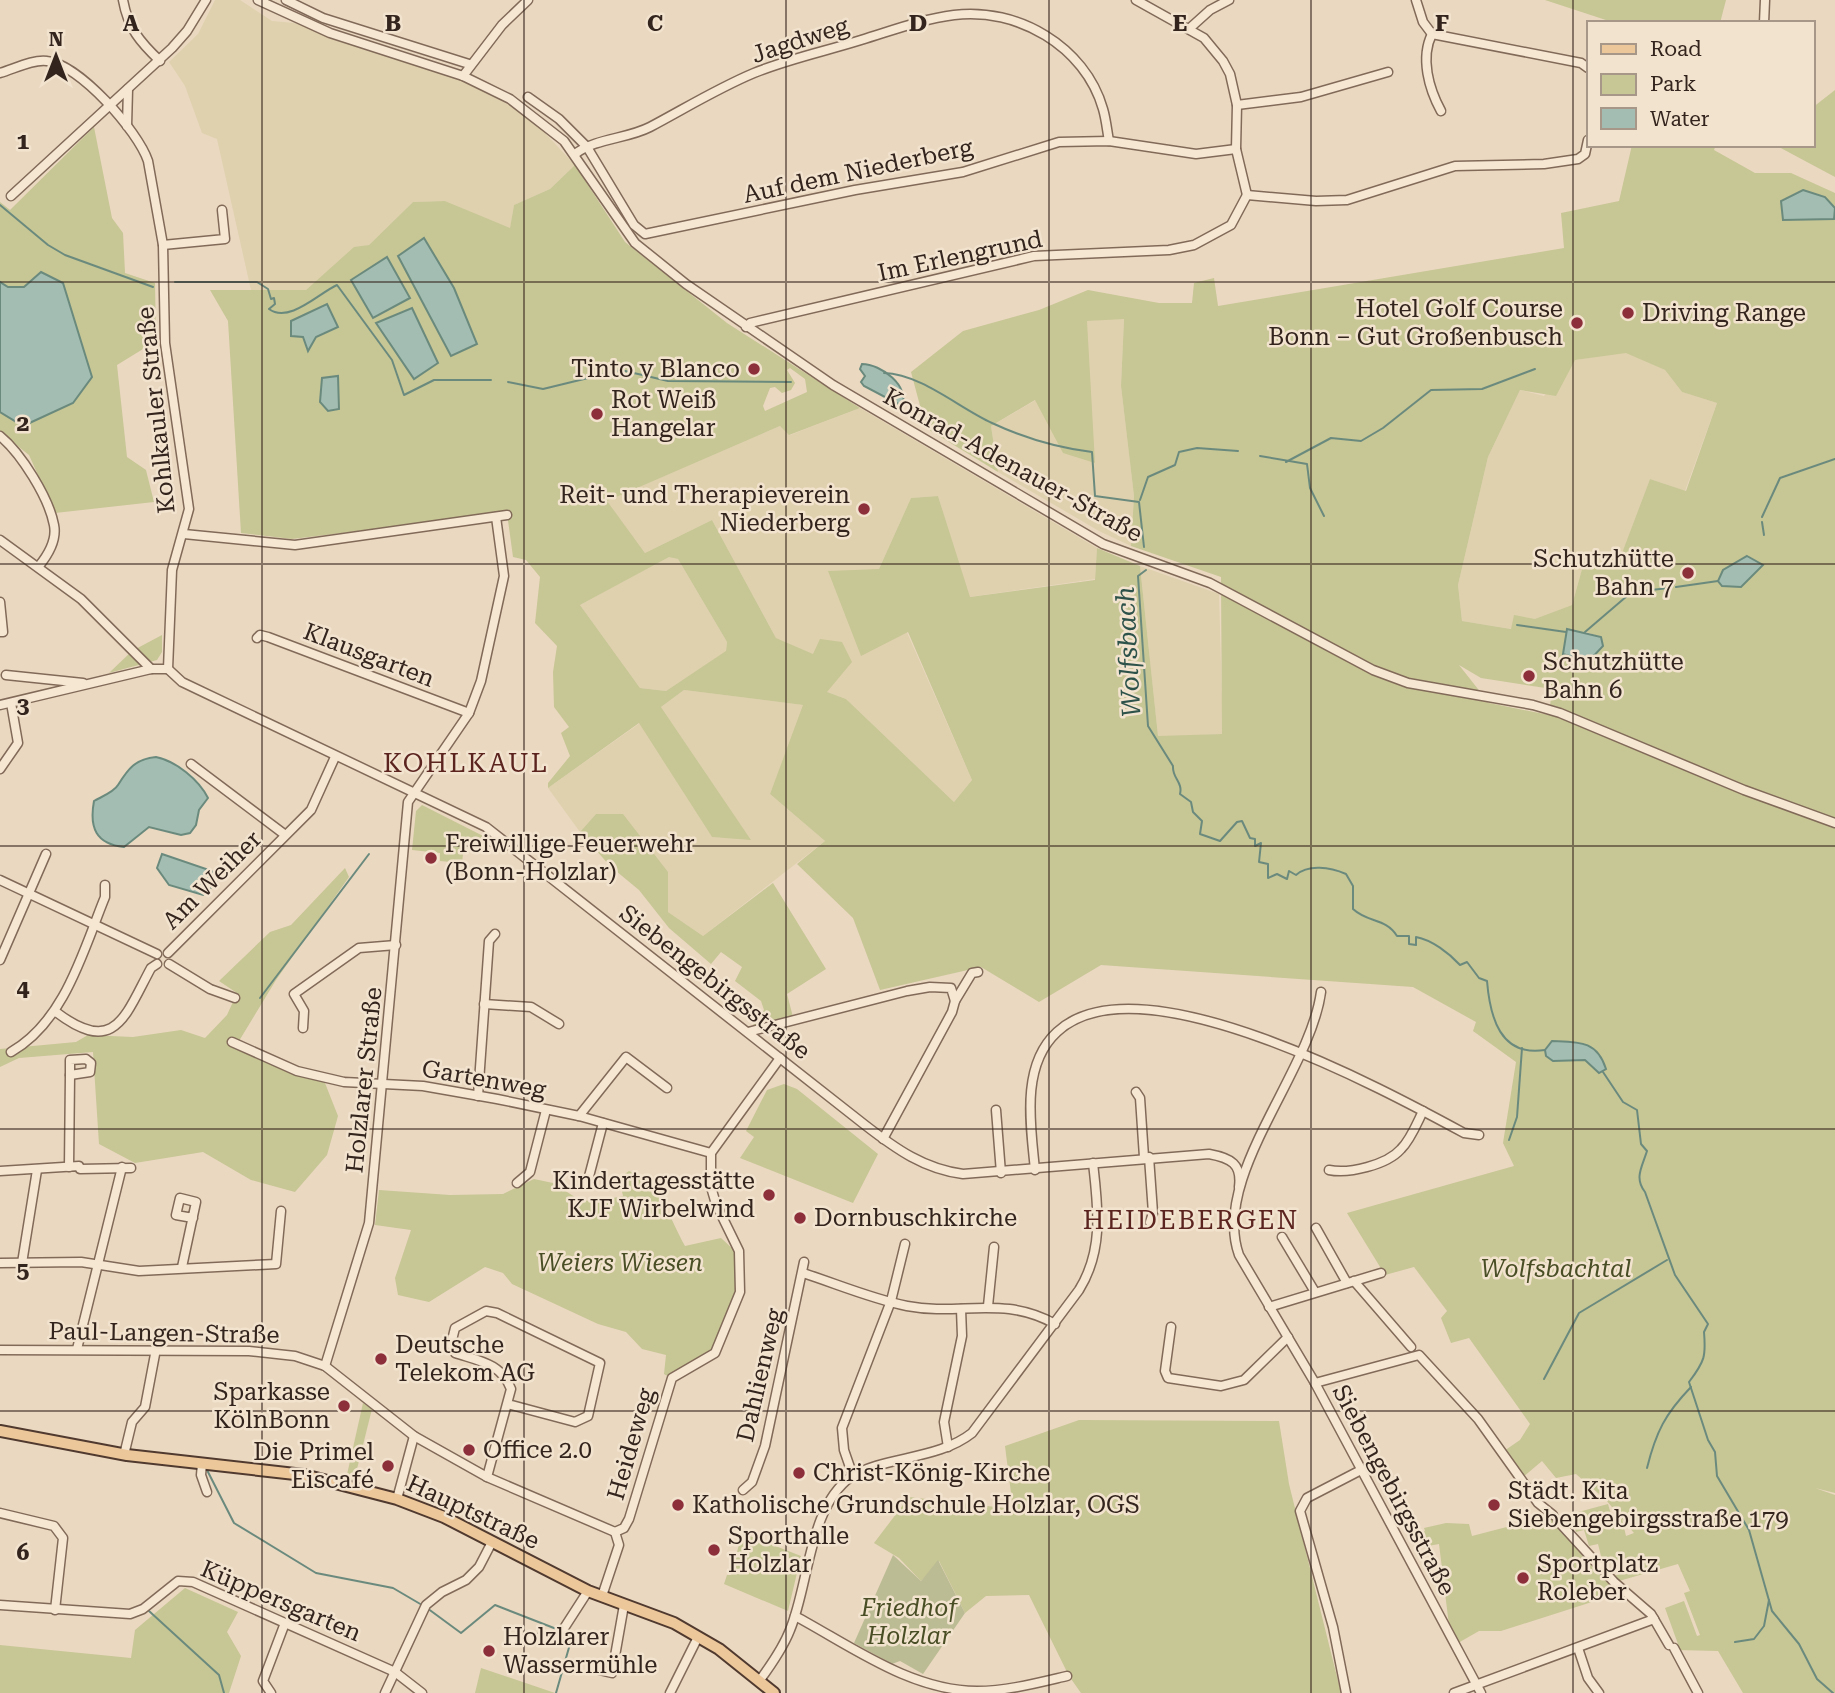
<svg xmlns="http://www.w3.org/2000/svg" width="1835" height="1693" font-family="'Roboto Serif',serif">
<rect width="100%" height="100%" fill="#ead8c0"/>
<g fill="#dfd1ae">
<polygon points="215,0 240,0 272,21 294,23 457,78 509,105 542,130 575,165 550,189 514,205 510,229 445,201 413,202 369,245 354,248 306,290 251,290 217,139 202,133 185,86 169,62 198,34"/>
<polygon points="1124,318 1121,386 1134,496 1131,546 1099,531 998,472 991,426 1036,400 1063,452 1087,321"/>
<polygon points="1626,352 1665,370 1682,392 1717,403 1685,491 1650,479 1616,570 1584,562 1572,605 1512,629 1462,621 1458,585 1488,457 1520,390 1544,396 1575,360"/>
<polygon points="860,408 1097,548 1095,579 969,597 938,496 911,498 879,569 972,780 954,802 846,699 826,692 814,655 776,638 712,520 645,553 606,501 780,426 790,435"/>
<polygon points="669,556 678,559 727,642 726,652 666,691 640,688 580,605"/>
<polygon points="1140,566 1219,594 1223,734 1158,737"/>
<polygon points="684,690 804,705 770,794 825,841 703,936 668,912 668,872 596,814 580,832 548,788 640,723 712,837 750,839 661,707"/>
</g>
<g fill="#c7c695" fill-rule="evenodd">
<polygon points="1545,0 1726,0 1720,23 1615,23"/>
<polygon points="1835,90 1835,177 1777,146 1812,145 1812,108"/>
<polygon points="94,127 112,218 123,233 125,273 155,283 156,341 117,365 127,457 146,470 154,502 55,513 29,455 0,432 0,412 24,426 24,287 8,287 0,282 0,202 10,210"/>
<path d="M1632,145H1716L1714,150L1755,173H1791L1835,193V1493L1815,1488L1835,1495V1693H1743L1718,1651L1677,1650L1678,1644L1665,1608L1684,1601L1697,1636L1700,1635L1684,1593L1690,1591L1678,1564L1619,1581L1613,1576L1630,1571L1627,1558L1603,1564L1598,1544L1589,1546L1584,1530L1576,1532L1571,1514L1608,1504L1613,1521L1622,1519L1626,1536L1634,1533L1606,1500L1576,1474L1556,1478L1542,1461L1523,1477L1504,1451L1520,1440L1530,1424L1469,1338L1451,1343L1441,1318L1447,1311L1414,1267L1385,1275L1347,1213L1514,1166L1503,1143L1516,1062L1473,1031L1476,1022L1413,987L1101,965L1039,1002L981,967L880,990L853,918L797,864L825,841L770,794L803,705L684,690L661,707L751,840L712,837L639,723L548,788V783L570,756L561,733L569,727L554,707L553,672L557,646L535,623L540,577L526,560L513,557L507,513L292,539L241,533L228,321L210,290H306L354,247L369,245L413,202L445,201L510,228L514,205L550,189L575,165L625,242L727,323L860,408L789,435L780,426L607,501L645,553L712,520L776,638L813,654L820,639L842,642L852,662L827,692L846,699L954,802L972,780L908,632L861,656L828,571L879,569L911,498L938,496L970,597L1095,580L1097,548L1140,566L1158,736L1222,734L1221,577L1131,546L1134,496L1121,386L1124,319L1087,321L1095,463L1063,453L1035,400L991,426L998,472L926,428L911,372L963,331L1039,310L1088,290L1159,303H1192L1194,283L1214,278L1218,306L1564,248L1561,213L1619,201ZM398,257L477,344L451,356ZM1626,353L1665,370L1682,392L1717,403L1686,491L1650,479L1616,569L1584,562L1572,605L1535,619L1514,615L1511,629L1462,621L1458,585L1488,457L1520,390L1556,396L1575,360ZM790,368L805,379L807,392L765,411L763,406L770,388L775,387L782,393L791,390L795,383L787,370ZM669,557L678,559L727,642L726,651L666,691L640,688L580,605ZM1586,632L1601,637L1603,646L1588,662L1563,654ZM1459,665L1481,678L1552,689L1549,715L1489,703Z"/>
<polygon points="162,635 162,652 157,660 109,673 132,651"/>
<polygon points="422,805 489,839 465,837 462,863 440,861 440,853 412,850 416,811"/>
<polygon points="596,814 623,814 668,872 668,912 703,936 773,883 826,969 787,994 793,1017 751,1028 764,1010 761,1001 735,981 742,967 721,952 711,964 669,928 639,890 610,866 580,832"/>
<polygon points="345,868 349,877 276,980 239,1041 239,1044 323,1078 338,1116 327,1155 295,1192 251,1180 203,1152 135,1163 99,1144 93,1052 19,1058 0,1067 0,1049 76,1042 88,1035 133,1037 181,1030 205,1038 227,1015 237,993 219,981 270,932 291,925"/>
<polygon points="784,1084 797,1089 878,1154 853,1203 740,1158 754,1137 746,1131 767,1090"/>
<path d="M629,1171C659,1181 671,1221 685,1246L721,1238L735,1251L740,1287L716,1349L669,1377L664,1374L666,1355L642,1349L626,1332L598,1324L512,1284L503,1273L485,1267L429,1302L398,1295L395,1278L411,1230L375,1225L379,1190L450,1195L503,1194L534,1179L553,1183L578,1199L594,1202L623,1196L619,1178Z"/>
<polygon points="363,1403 372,1409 354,1481 346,1479"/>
<polygon points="1079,1420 1279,1421 1289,1484 1341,1693 1081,1693 1069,1676 1029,1595 986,1596 965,1613 939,1561 921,1581 899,1558 874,1543 909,1497 1013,1509 1005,1446"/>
<polygon points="1549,1516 1598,1573 1620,1593 1501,1631 1479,1631 1458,1643 1449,1625 1439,1544 1422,1547 1420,1533 1425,1531 1424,1528 1446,1523 1469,1524 1472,1536"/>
<polygon points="742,1533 801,1556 788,1611 724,1584 727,1575 731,1575"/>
<polygon points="185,1588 238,1612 227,1632 241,1656 229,1693 0,1693 0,1645 131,1658 135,1630"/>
<polygon points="481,1668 555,1693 475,1693"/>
</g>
<polygon fill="#bcbc94" points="893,1555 921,1581 938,1560 965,1613 923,1674 900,1661 892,1664 854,1643"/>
<g fill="#a3bdb2" stroke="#6b8a7e" stroke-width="2">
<polygon points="1803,190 1825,197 1835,208 1834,219 1783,220 1781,201"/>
<polygon points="424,238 454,288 477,344 451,356 398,256"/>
<polygon points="387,257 410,298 373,318 351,280"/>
<polygon points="41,272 63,283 92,377 73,403 23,426 0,412 0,282 8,287 24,287"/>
<polygon points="327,304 338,327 316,337 308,351 303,337 291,336 291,321"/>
<polygon points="412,308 438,363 414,379 376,323"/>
<path d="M862,364C881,364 910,386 902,406L864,386L861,382L865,376L860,369Z"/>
<polygon points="338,376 339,409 328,411 320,402 322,378"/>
<polygon points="1747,556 1763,565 1741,587 1722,586 1718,581 1723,570"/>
<polygon points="1567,629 1601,637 1603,646 1588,662 1563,654"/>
<path d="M156,757C176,761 199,780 208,798L199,810L196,825L190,833L181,835L149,827L124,847C96,844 89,828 94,801C101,797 114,792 118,785C128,769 135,759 156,757Z"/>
<polygon points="162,854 212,871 217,882 203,895 169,885 157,868"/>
<path d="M1552,1041C1578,1042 1597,1040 1606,1069L1599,1073L1585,1060L1553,1061L1546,1056L1545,1050Z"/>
</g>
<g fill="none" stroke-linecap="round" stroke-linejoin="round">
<g stroke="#6b8a7e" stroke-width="2">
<polyline points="0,205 48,245 65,255 153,287"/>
<path d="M175,282H257L268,289L271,299L274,298L275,304L269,309C289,324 319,293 337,285L392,360L404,395L434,380H491"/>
<path d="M884,373C921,374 959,408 992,423C1022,437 1059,448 1092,452L1095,496L1139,502L1144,547"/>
<polyline points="508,382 543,389 621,370 668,381 791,382"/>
<polyline points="1260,456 1307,464 1310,488 1324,516"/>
<polyline points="1286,462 1331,438 1361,441 1383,428 1431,390 1482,389 1535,369"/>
<polyline points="1140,500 1148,477 1175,465 1179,452 1197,448 1238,451"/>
<polyline points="1762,517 1780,478 1835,459"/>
<polyline points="1762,522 1764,535"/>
<path d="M1146,570L1138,576L1148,726L1173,766C1172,778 1183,782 1180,794L1191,802L1193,812L1202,821L1200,834L1220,841L1237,822L1242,821L1250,838L1255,839V846L1261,843L1259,862L1268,864V878L1277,874L1287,879L1289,871L1296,875C1308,864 1330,867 1346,874L1353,886V909C1368,923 1386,918 1397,936H1409V944L1416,945V937C1432,940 1449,953 1460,965L1467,962L1479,978L1487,981C1490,1017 1500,1057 1545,1050"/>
<polyline points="1676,587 1718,581"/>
<polyline points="1633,592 1669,588"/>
<polyline points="1517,625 1566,632"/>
<polyline points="1585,632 1627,596"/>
<polyline points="260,998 369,854"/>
<path d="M1603,1072L1623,1102L1637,1110L1641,1144L1647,1151C1642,1167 1634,1178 1645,1192L1675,1275L1708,1324L1704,1332C1706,1356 1705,1361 1689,1382L1708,1440L1715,1452L1717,1476L1749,1530L1772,1611L1799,1644L1817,1679L1833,1693"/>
<polyline points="1509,1140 1517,1117 1522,1048"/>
<polyline points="1544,1379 1579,1313 1667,1260"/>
<path d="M1647,1468C1656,1432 1665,1414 1691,1387"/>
<polyline points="207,1470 234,1523 316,1573 393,1588 422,1605"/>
<polyline points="427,1608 461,1633 495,1605 559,1630"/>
<polyline points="149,1611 219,1675 224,1693"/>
<polyline points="1735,1642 1754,1639 1764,1626 1769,1600"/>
<polyline points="556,1693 572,1637 564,1633"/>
</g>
<g stroke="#826a59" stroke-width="11">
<g id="minor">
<path d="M123,0C128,28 140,42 160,61"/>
<polyline points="258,0 330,33 463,76 510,99 564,141 635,243 686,284 833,385 1103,544 1210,583 1373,670 1408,683 1533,705 1560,713 1744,790 1835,823"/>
<polyline points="286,0 323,18 469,64"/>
<polyline points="1136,0 1204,38 1223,61 1230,74 1237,105 1236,149 1247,195"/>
<polyline points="1416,0 1423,22 1432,34 1581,63 1588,68"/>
<polyline points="1764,23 1765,0"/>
<polyline points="1190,28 1210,10 1229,0"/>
<path d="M1432,34C1420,58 1429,89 1441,111"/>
<path d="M0,73C14,69 33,59 47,61C79,64 138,131 148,161L163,245L165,343L189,509L172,570L168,669"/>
<polyline points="463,76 502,25 528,0"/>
<polyline points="528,97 559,119 587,147 634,225 645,234 855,190 963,172 1059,142 1109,141 1196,154 1236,149"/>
<polyline points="1237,105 1301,97 1388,72"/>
<polyline points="127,126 128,89"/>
<path d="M575,154C596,138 627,139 650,127C684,109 718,88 754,73C788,59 826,51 861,40C891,31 922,19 954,15C1017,7 1085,46 1103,109C1106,119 1107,130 1109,141"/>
<polyline points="1247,195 1316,201 1347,200 1455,166 1544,164 1578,159 1585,154 1588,140"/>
<polyline points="11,196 172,48 187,31 206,0"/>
<polyline points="163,245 225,239 222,210"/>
<polyline points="746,327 750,323 1034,256 1169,250 1194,245 1231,225 1247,195"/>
<path d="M0,436C21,453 49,498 54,525C57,540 48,555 39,566"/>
<polyline points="184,534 295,545 507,515"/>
<polyline points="0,540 81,599 151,669"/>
<polyline points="0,602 3,632 0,632"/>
<polyline points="257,638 260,635 268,637 469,713"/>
<path d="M168,669L182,682L486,827L865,1125C896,1149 924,1169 963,1174L1209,1154C1231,1158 1242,1164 1239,1187"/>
<polyline points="6,675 83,683"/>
<polyline points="0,705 151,669 168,669"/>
<polyline points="191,764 284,834"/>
<polyline points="0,769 18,743 11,703"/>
<polyline points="0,880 157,954"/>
<polyline points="168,953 311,810 335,757"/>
<polyline points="0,960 46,854"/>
<polyline points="169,964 210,989 235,998"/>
<path d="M1321,992C1310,1073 1211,1177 1239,1255L1315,1383L1481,1693"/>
<polyline points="955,1001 972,973 978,972"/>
<polyline points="484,1004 531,1007 559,1024"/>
<path d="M56,1012C115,1057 125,1016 151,968L157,964"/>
<polyline points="303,1028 304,1011 294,994 359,948 396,945"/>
<polyline points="748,1032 907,991 930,987 951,988 955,1001 952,1012 883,1139"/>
<polyline points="232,1042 297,1071 344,1082 423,1086 497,1099 579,1116 711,1153"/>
<path d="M11,1052C65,1021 83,951 105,897V885"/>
<polygon points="86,1059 91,1063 90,1072 70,1075 70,1060"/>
<polyline points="1136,1092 1140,1098 1144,1157"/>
<polyline points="478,1096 489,941 495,934"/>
<polyline points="996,1110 1001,1173"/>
<polyline points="579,1116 626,1057 667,1088"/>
<polyline points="1149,1157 1153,1213 1150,1222"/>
<polyline points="69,1167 70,1075"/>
<path d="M1035,1170C1031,1127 1020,1066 1057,1032C1138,956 1383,1089 1464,1133L1479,1135"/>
<path d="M1329,1170C1349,1174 1387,1165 1401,1149C1411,1139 1417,1123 1423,1111"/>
<polyline points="0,1171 79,1166 80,1169 131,1168"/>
<polyline points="517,1183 530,1172 546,1110"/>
<polyline points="587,1184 603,1123"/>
<polyline points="1316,1228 1347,1283"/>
<polyline points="1282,1237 1315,1292"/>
<polyline points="0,1263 81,1262 139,1271 276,1264 281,1211"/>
<polyline points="22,1263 37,1170"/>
<polyline points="182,1267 196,1202 180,1198 176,1215 193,1218"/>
<path d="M803,1273C837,1284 872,1299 907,1306C960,1316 1004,1295 1055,1324"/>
<polyline points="1354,1281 1411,1347"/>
<polyline points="988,1306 994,1247"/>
<polyline points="1269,1307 1381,1273"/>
<polyline points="1171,1327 1165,1371 1168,1378 1221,1386 1244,1380 1288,1337"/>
<polyline points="77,1349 122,1167"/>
<polyline points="0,1350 249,1351 295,1356 325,1366 414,1436 487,1477 615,1532"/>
<polyline points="325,1366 369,1223 408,802 469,713 481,681 504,576 496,517"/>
<polyline points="1315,1383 1419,1355 1478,1419 1538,1503 1553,1515"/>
<polyline points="948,1447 944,1422 962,1336 961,1309"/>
<polyline points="124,1455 132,1422 145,1407 156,1349"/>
<polyline points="202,1464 201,1475 207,1492"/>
<polyline points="853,1476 844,1450 842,1428 891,1301 905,1244"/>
<path d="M487,1477L511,1389C501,1363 479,1361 455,1353L451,1344L455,1328L486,1311L497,1313L600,1363L588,1416L575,1422L508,1404"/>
<polyline points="743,1490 752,1482 765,1446 804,1262"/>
<polyline points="397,1499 414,1436"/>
<polyline points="0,1513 54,1526 63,1538 55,1610"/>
<polyline points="1558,1521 1614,1582 1651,1614 1669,1645"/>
<polyline points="615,1532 624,1528 629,1519 672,1378 715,1353 740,1292 739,1251 716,1204 711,1187 711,1153 780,1058"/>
<polyline points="602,1596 619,1545 615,1532"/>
<polyline points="0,1605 130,1614 143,1609 178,1581 193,1582 395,1672 422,1693"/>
<path d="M795,1616C851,1646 911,1691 977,1691C1007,1691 1037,1683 1067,1676"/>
<polyline points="514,1641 559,1636 588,1591"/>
<polyline points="1578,1648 1588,1678 1599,1693"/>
<polyline points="1674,1648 1698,1693"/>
<polyline points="599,1670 612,1673 624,1605"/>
<path d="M760,1680C771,1665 783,1648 790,1630C809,1585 809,1506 851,1477C884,1456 938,1460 972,1433L1079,1290C1104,1250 1098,1207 1093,1163"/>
<polyline points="271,1693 263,1681 285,1623"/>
<polyline points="385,1693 426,1605 442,1592 466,1580 479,1567 492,1542"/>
<polyline points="670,1693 698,1637"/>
<polyline points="1346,1693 1333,1627 1300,1511 1307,1498 1361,1470"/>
<polyline points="1454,1693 1654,1619"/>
</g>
</g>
<g stroke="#50392e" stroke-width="14">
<polyline id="major" points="0,1431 127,1455 304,1475 397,1499 444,1517 588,1591 674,1623 719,1649 774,1693"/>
</g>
<use href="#minor" stroke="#f6e7d3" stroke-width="8"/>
<use href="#major" stroke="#ecc79a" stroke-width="10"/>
</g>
<path fill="none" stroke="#33241d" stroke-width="2" stroke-opacity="0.55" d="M262,0V1693M524,0V1693M786,0V1693M1049,0V1693M1311,0V1693M1573,0V1693M0,282H1835M0,564H1835M0,846H1835M0,1129H1835M0,1411H1835"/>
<g fill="#8d2e3b" stroke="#f2e3cf" stroke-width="2.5">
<circle cx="1628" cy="313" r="7"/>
<circle cx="1577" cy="323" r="7"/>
<circle cx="754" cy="369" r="7"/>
<circle cx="597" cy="414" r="7"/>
<circle cx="864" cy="509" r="7"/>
<circle cx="1688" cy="573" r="7"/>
<circle cx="1529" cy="676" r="7"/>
<circle cx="431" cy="858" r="7"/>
<circle cx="769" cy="1195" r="7"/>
<circle cx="800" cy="1218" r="7"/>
<circle cx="381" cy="1359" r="7"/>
<circle cx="344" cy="1406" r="7"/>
<circle cx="469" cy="1450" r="7"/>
<circle cx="388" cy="1466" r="7"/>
<circle cx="799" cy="1473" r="7"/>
<circle cx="678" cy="1505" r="7"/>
<circle cx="1494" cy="1505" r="7"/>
<circle cx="714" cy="1550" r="7"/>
<circle cx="1523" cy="1578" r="7"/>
<circle cx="489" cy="1651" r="7"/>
</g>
<g text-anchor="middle" stroke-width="5" stroke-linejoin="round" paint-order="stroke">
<g font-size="24" fill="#33241d" stroke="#f2e3cf">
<text transform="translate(800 40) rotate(-18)" y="8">Jagdweg</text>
<text transform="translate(858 171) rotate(-12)" y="8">Auf dem Niederberg</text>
<text transform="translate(960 256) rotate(-12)" y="8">Im Erlengrund</text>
<text transform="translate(156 410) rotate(-96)" y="8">Kohlkauler Straße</text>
<text transform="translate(1013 465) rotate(29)" y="8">Konrad-Adenauer-Straße</text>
<text transform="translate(369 655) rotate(21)" y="8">Klausgarten</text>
<text transform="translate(212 880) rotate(-45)" y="8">Am Weiher</text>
<text transform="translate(715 982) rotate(38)" y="8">Siebengebirgsstraße</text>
<text transform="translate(484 1079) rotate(10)" y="8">Gartenweg</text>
<text transform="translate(364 1080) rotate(-84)" y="8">Holzlarer Straße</text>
<text transform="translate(164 1333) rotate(1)" y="8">Paul-Langen-Straße</text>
<text transform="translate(760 1375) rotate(-77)" y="8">Dahlienweg</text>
<text transform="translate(631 1444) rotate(-74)" y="8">Heideweg</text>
<text transform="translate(1394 1490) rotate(62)" y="8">Siebengebirgsstraße</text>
<text transform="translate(473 1512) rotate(25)" y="8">Hauptstraße</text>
<text transform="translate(281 1601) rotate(23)" y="8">Küppersgarten</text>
</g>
<g font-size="24" fill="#33241d" stroke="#f2e3cf" text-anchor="start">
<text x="1563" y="317" text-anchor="end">Hotel Golf Course<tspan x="1563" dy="28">Bonn – Gut Großenbusch</tspan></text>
<text x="1642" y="321">Driving Range</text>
<text x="740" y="377" text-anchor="end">Tinto y Blanco</text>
<text x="611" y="408">Rot Weiß<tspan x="611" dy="28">Hangelar</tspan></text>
<text x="850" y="503" text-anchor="end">Reit- und Therapieverein<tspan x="850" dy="28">Niederberg</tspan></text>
<text x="1674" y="567" text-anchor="end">Schutzhütte<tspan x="1674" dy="28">Bahn 7</tspan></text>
<text x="1543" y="670">Schutzhütte<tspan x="1543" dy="28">Bahn 6</tspan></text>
<text x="445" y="852">Freiwillige Feuerwehr<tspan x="445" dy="28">(Bonn-Holzlar)</tspan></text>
<text x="755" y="1189" text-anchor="end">Kindertagesstätte<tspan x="755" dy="28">KJF Wirbelwind</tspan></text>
<text x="814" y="1226">Dornbuschkirche</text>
<text x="395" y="1353">Deutsche<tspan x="395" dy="28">Telekom AG</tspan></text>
<text x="330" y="1400" text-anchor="end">Sparkasse<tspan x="330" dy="28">KölnBonn</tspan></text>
<text x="483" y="1458">Office 2.0</text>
<text x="374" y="1460" text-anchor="end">Die Primel<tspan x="374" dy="28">Eiscafé</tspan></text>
<text x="813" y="1481">Christ-König-Kirche</text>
<text x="1508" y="1499">Städt. Kita<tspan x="1508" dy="28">Siebengebirgsstraße 179</tspan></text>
<text x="692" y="1513">Katholische Grundschule Holzlar, OGS</text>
<text x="728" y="1544">Sporthalle<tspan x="728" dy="28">Holzlar</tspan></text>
<text x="1537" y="1572">Sportplatz<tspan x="1537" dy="28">Roleber</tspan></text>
<text x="503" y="1645">Holzlarer<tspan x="503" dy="28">Wassermühle</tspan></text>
</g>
<g font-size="24" font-style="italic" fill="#494e25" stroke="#f2e3cf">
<text x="620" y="1271">Weiers Wiesen</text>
<text x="1556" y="1277">Wolfsbachtal</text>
<text x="909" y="1616">Friedhof<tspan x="909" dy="28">Holzlar</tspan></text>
</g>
<g font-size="26" font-style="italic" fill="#2d524a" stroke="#f2e3cf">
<text transform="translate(1128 652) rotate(-93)" y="9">Wolfsbach</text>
</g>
<g font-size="26" letter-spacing="2" fill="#5c241f" stroke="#f2e3cf">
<text x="466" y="772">KOHLKAUL</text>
<text x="1191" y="1229">HEIDEBERGEN</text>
</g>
</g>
<g font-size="23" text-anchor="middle" font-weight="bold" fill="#33241d" stroke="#f2e3cf" stroke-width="5" stroke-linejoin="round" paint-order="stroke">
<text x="131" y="31">A</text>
<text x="393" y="31">B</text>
<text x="655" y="31">C</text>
<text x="918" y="31">D</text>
<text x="1180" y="31">E</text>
<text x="1442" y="31">F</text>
<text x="23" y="149">1</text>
<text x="23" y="431">2</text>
<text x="23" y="713">3</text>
<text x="23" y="996">4</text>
<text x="23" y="1278">5</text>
<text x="23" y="1560">6</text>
</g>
<rect x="1587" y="21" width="228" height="126" fill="#f2e3cf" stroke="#a69788" stroke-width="2"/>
<rect x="1601" y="44" width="35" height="10" fill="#ecc79a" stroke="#a69788" stroke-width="2"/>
<text x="1650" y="56" font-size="21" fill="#33241d">Road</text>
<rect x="1601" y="74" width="35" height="21" fill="#c7c695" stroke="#a69788" stroke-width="2"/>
<text x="1650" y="91" font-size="21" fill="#33241d">Park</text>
<rect x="1601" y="108" width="35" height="21" fill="#a3bdb2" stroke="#a69788" stroke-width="2"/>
<text x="1650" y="126" font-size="21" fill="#33241d">Water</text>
<g transform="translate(56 56)" stroke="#f2e3cf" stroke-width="5" paint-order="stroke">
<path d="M0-5L12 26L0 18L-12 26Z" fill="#33241d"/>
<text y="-10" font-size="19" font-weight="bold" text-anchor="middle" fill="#33241d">N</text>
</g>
</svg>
